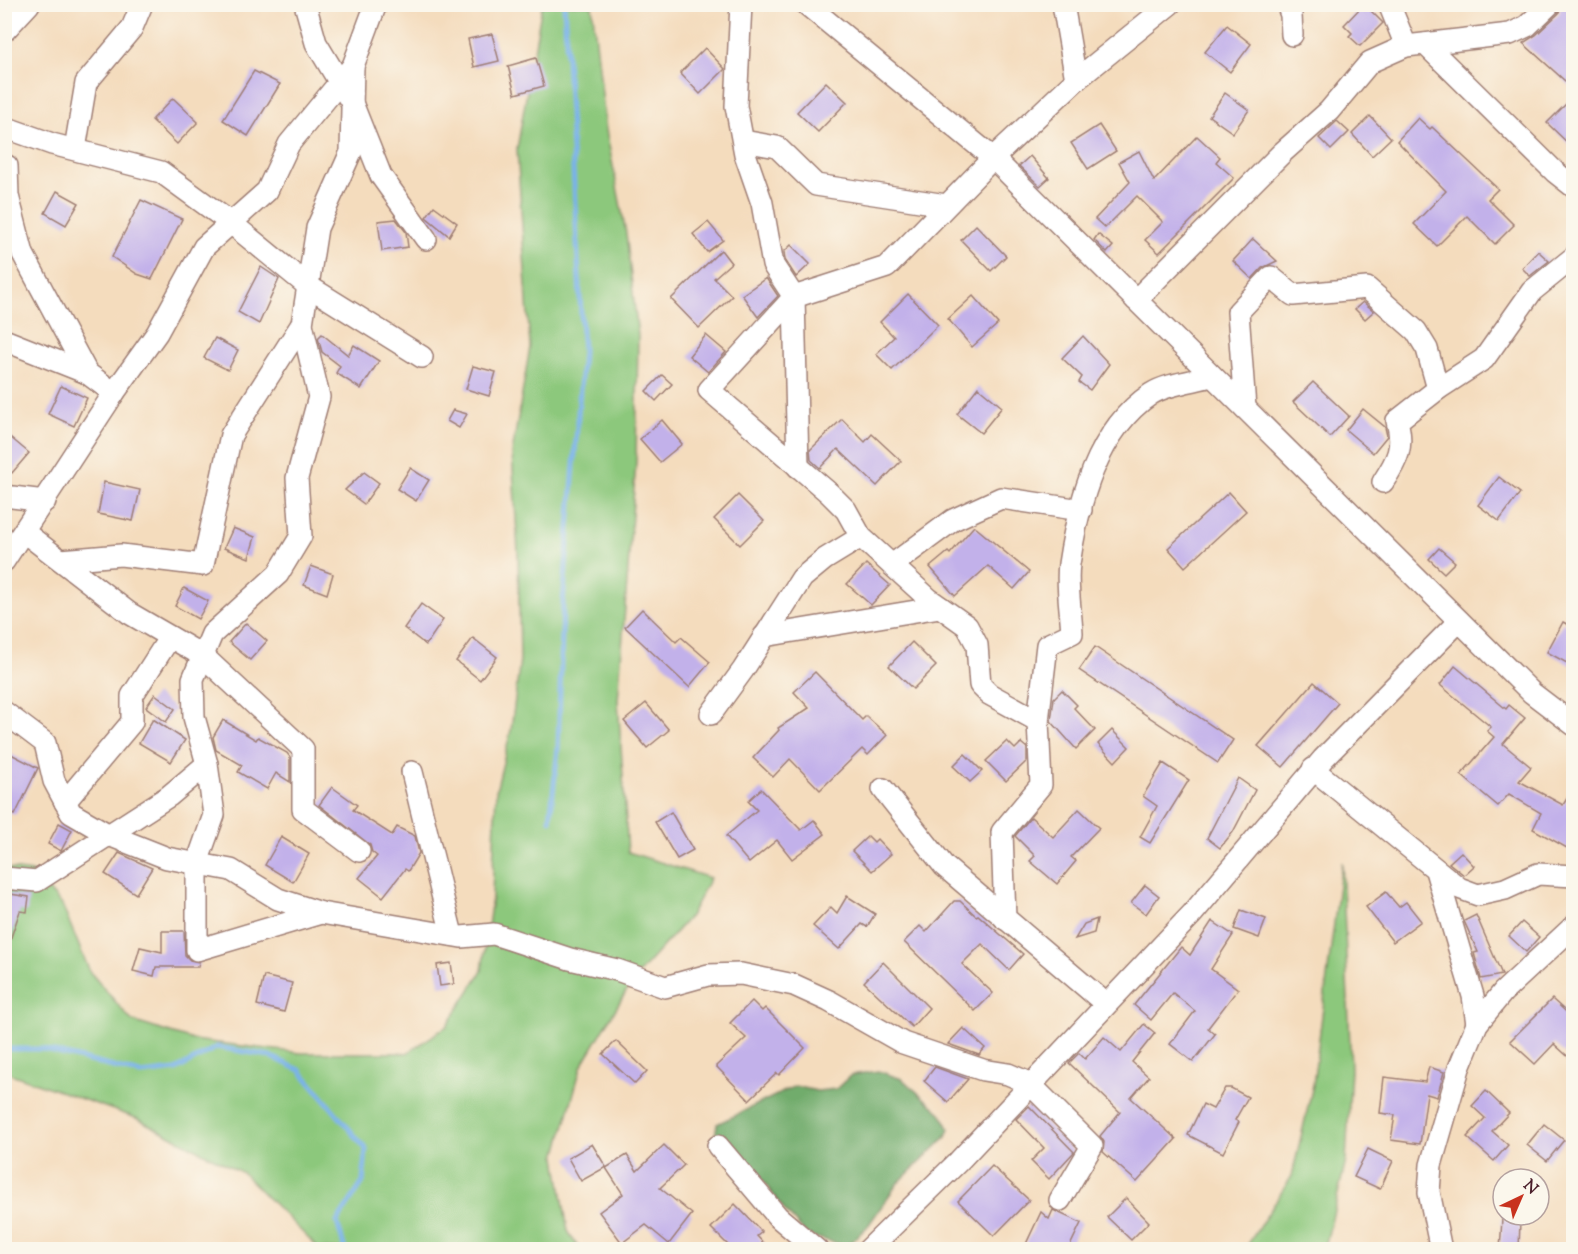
<svg xmlns="http://www.w3.org/2000/svg" width="1578" height="1254" font-family="'Sorts Mill Goudy',serif">
<rect width="100%" height="100%" fill="#fbf7ec"/>
<filter id="ink" filterUnits="userSpaceOnUse"><feTurbulence type="fractalNoise" baseFrequency=".0167" numOctaves="2"/><feDisplacementMap in="SourceGraphic" scale="12" xChannelSelector="R" yChannelSelector="G"/><feConvolveMatrix kernelMatrix="1 2 1 2 8 2 1 2 1" color-interpolation-filters="sRGB"/></filter>
<filter id="wash" filterUnits="userSpaceOnUse"><feTurbulence type="fractalNoise" baseFrequency=".008" numOctaves="4" result="noise"/><feDisplacementMap in="SourceGraphic" scale="24" xChannelSelector="R" yChannelSelector="G"/><feGaussianBlur stdDeviation="1.35" result="paint"/><feColorMatrix in="noise" values="0 0 0 0 0 0 0 0 0 0 0 0 0 0 0 0 0 1.4 0 .05"/><feComposite in="paint" operator="in"/></filter>
<g filter="url(#wash)">
<rect width="100%" height="100%" fill="#f4dcbd"/>
<g fill="#8cc87c" stroke="#6b7454" stroke-width="1.5">
<polygon points="542,5 592,5 606,130 626,233 638,336 636,462 618,701 628,852 710,878 690,916 633,980 581,1067 556,1157 568,1231 579,1249 319,1249 243,1173 136,1118 5,1072 5,868 32,872 62,905 90,972 132,1021 193,1040 301,1053 407,1053 447,1026 482,971 492,897 496,791 511,730 520,660 518,552 512,453 530,347 517,149"/>
<polygon points="1342,862 1351,1069 1346,1161 1325,1247 1325,1250 1245,1249 1292,1176 1313,1085"/>
</g>
<polygon fill="#71ac6c" stroke="#5e664c" stroke-width="1.5" points="878,1071 902,1079 941,1113 949,1128 946,1137 897,1184 868,1226 847,1246 807,1235 785,1211 758,1174 715,1137 717,1124 795,1086 817,1091 836,1089 851,1075"/>
<g fill="none" stroke-linecap="round" stroke-linejoin="round">
<g stroke="#79b2e9" stroke-width="5">
<polyline points="550,820 558,749 563,603 583,351 564,4"/>
<polyline points="4,1049 42,1049 141,1074 176,1070 217,1047 270,1056 300,1070 366,1149 363,1182 337,1222 345,1250"/>
</g>
</g>
<g id="blocks">
<g fill="#c2b1ea">
<polygon points="1364,4 1383,23 1360,46 1349,36 1352,33 1344,25"/>
<polygon points="1562,4 1574,4 1574,89 1523,43 1536,35 1559,13"/>
<polygon points="1227,25 1251,44 1230,72 1205,52"/>
<polygon points="492,34 499,61 474,67 468,39"/>
<polygon points="705,48 725,69 700,94 680,73"/>
<polygon points="536,58 544,86 515,94 508,66"/>
<polygon points="254,71 280,84 248,136 223,120"/>
<polygon points="826,82 847,102 818,132 797,112"/>
<polygon points="1225,93 1249,110 1233,133 1209,116"/>
<polygon points="1574,96 1574,149 1547,123"/>
<polygon points="173,98 198,122 177,144 152,120"/>
<polygon points="1370,116 1391,138 1372,156 1352,134"/>
<polygon points="1418,118 1430,129 1432,127 1498,189 1488,199 1514,225 1495,244 1467,216 1437,246 1414,224 1446,191 1397,141"/>
<polygon points="1337,121 1349,132 1331,150 1319,138"/>
<polygon points="1099,125 1116,151 1088,169 1071,143"/>
<polygon points="1197,136 1220,157 1216,162 1234,178 1159,253 1145,240 1163,222 1137,196 1105,228 1095,219 1130,182 1119,162 1139,151 1154,181"/>
<polygon points="1030,156 1049,178 1040,186 1019,166"/>
<polygon points="57,191 79,203 66,225 45,213"/>
<polygon points="141,200 182,219 152,279 137,274 112,257"/>
<polygon points="434,206 457,223 449,236 426,217"/>
<polygon points="396,219 406,232 408,247 382,251 378,221"/>
<polygon points="708,222 723,240 707,252 693,234"/>
<polygon points="976,225 1006,256 991,271 961,240"/>
<polygon points="1098,234 1113,246 1107,253 1094,240"/>
<polygon points="1253,239 1277,261 1262,268 1252,279 1233,261"/>
<polygon points="791,245 810,264 796,277 785,260 784,252"/>
<polygon points="721,250 731,263 714,278 732,296 699,328 671,299"/>
<polygon points="1538,251 1549,261 1530,276 1522,268"/>
<polygon points="261,267 279,279 259,324 238,312"/>
<polygon points="766,278 778,296 758,317 742,295"/>
<polygon points="908,294 938,325 892,370 876,354 894,337 880,322"/>
<polygon points="973,296 998,324 972,347 948,319"/>
<polygon points="1363,302 1374,311 1365,319 1355,309"/>
<polygon points="322,334 348,355 354,345 379,361 361,389 336,373 340,366 322,352 318,338"/>
<polygon points="706,335 726,352 708,372 689,356"/>
<polygon points="1083,336 1109,364 1090,390 1079,382 1082,377 1062,358"/>
<polygon points="215,338 238,350 228,370 204,358"/>
<polygon points="473,366 496,372 489,396 466,389"/>
<polygon points="662,375 672,384 656,401 646,391"/>
<polygon points="1313,382 1349,416 1330,437 1293,402"/>
<polygon points="61,386 87,398 74,426 48,414"/>
<polygon points="978,387 1002,407 981,433 957,414"/>
<polygon points="1363,409 1385,427 1387,436 1373,453 1346,430"/>
<polygon points="453,410 467,414 459,428 447,421"/>
<polygon points="842,419 865,442 872,434 901,461 877,486 838,449 820,468 811,460 810,450"/>
<polygon points="662,420 682,444 660,462 640,439"/>
<polygon points="4,432 29,453 12,473 4,466"/>
<polygon points="410,468 429,480 416,501 397,489"/>
<polygon points="364,472 379,483 364,504 345,490"/>
<polygon points="1499,477 1520,493 1499,521 1478,505"/>
<polygon points="104,482 140,490 133,521 98,514"/>
<polygon points="1229,492 1246,511 1185,567 1168,548"/>
<polygon points="738,495 764,521 740,545 714,519"/>
<polygon points="974,526 1029,572 1014,589 988,566 955,596 930,567 948,552 950,554"/>
<polygon points="233,528 255,537 249,558 224,548"/>
<polygon points="1439,548 1455,562 1444,573 1429,559"/>
<polygon points="866,564 890,585 871,605 847,584"/>
<polygon points="311,566 333,574 327,594 304,585"/>
<polygon points="184,588 208,601 198,619 175,606"/>
<polygon points="421,604 443,620 426,645 404,628"/>
<polygon points="642,609 676,642 681,637 710,662 689,687 625,627"/>
<polygon points="1563,622 1574,628 1574,667 1547,652"/>
<polygon points="246,623 267,641 250,660 229,642"/>
<polygon points="473,638 497,657 480,680 456,661"/>
<polygon points="912,642 936,666 913,689 889,666"/>
<polygon points="1095,647 1233,740 1218,763 1079,670"/>
<polygon points="1455,666 1506,709 1509,705 1525,718 1503,744 1531,767 1519,781 1563,805 1574,787 1574,852 1533,829 1541,813 1509,794 1498,806 1461,775 1494,737 1487,731 1491,727 1440,685"/>
<polygon points="815,672 862,720 866,716 887,735 868,755 862,749 820,790 790,759 773,777 753,758 779,730 778,728 809,708 794,692"/>
<polygon points="1314,682 1338,703 1283,767 1258,746"/>
<polygon points="1062,690 1077,705 1074,708 1095,730 1076,749 1051,721 1054,698"/>
<polygon points="155,694 175,709 166,722 146,707"/>
<polygon points="646,703 669,730 647,748 624,721"/>
<polygon points="153,719 185,740 171,762 139,743"/>
<polygon points="223,720 256,740 258,737 287,753 290,757 290,782 276,773 267,789 238,772 242,765 216,750 213,737"/>
<polygon points="1112,730 1129,747 1115,762 1098,744"/>
<polygon points="1007,741 1015,749 1021,743 1027,748 1027,761 1006,781 986,761"/>
<polygon points="11,754 38,768 15,815 4,810 4,769"/>
<polygon points="965,754 982,771 970,782 953,766"/>
<polygon points="1163,763 1189,780 1150,843 1140,837 1157,806 1143,796"/>
<polygon points="1238,778 1255,790 1233,832 1220,848 1207,838"/>
<polygon points="332,787 357,805 353,810 392,835 397,827 415,836 419,853 408,871 405,869 383,897 359,878 377,856 372,852 370,845 319,805"/>
<polygon points="761,789 801,830 814,820 825,834 792,859 777,840 749,863 726,836 757,810 748,801"/>
<polygon points="1079,809 1099,828 1071,857 1076,861 1057,884 1030,861 1035,856 1015,836 1031,817 1053,837"/>
<polygon points="671,812 693,850 677,859 655,822"/>
<polygon points="59,823 72,830 61,851 48,844"/>
<polygon points="868,836 874,842 877,839 891,854 872,871 852,851"/>
<polygon points="281,837 309,854 293,882 265,865"/>
<polygon points="1461,852 1474,866 1464,875 1449,863"/>
<polygon points="119,853 152,868 136,894 105,874"/>
<polygon points="1145,885 1159,896 1146,914 1131,903"/>
<polygon points="1386,892 1399,907 1406,902 1421,921 1393,942 1366,907"/>
<polygon points="4,893 29,897 27,912 20,911 7,949 4,949"/>
<polygon points="847,896 875,914 867,927 862,924 839,949 813,926 831,907 837,913"/>
<polygon points="954,901 960,901 976,916 978,915 1023,954 1009,970 982,944 962,964 993,993 975,1011 904,942 920,926 926,932"/>
<polygon points="1241,910 1266,919 1259,938 1234,929"/>
<polygon points="1476,915 1500,970 1502,975 1481,979 1474,953 1478,952 1464,921"/>
<polygon points="1097,919 1094,933 1075,939 1084,924"/>
<polygon points="1212,921 1233,935 1211,969 1238,989 1208,1028 1215,1034 1193,1062 1170,1044 1195,1011 1173,993 1151,1020 1134,1005 1181,947 1190,955"/>
<polygon points="1522,922 1539,937 1526,952 1509,936"/>
<polygon points="162,931 184,931 185,955 190,960 199,962 198,967 156,967 154,976 133,971 140,947 162,952"/>
<polygon points="883,962 929,1008 912,1027 864,982"/>
<polygon points="451,963 454,984 440,986 437,965"/>
<polygon points="264,976 292,983 284,1012 257,1005"/>
<polygon points="1552,999 1574,1019 1574,1062 1554,1044 1535,1064 1510,1041"/>
<polygon points="752,1001 762,1011 765,1008 805,1048 779,1075 777,1073 749,1100 716,1066 746,1038 730,1023"/>
<polygon points="1144,1024 1155,1033 1132,1062 1149,1077 1131,1098 1176,1139 1137,1182 1103,1152 1104,1142 1100,1136 1120,1112 1069,1063 1079,1053 1085,1059 1104,1037 1121,1052"/>
<polygon points="963,1028 985,1048 979,1055 948,1044"/>
<polygon points="616,1041 647,1071 635,1084 603,1054"/>
<polygon points="935,1067 968,1079 948,1102 924,1081"/>
<polygon points="1429,1067 1444,1072 1437,1097 1427,1094 1420,1144 1391,1140 1395,1115 1380,1113 1384,1077 1425,1082"/>
<polygon points="1225,1088 1231,1088 1248,1097 1235,1120 1239,1122 1223,1153 1188,1135 1203,1104 1213,1109"/>
<polygon points="1486,1091 1509,1113 1492,1131 1508,1145 1494,1161 1467,1137 1485,1118 1472,1106"/>
<polygon points="1029,1106 1074,1152 1049,1179 1031,1161 1044,1148 1016,1119"/>
<polygon points="1544,1124 1564,1140 1547,1161 1527,1145"/>
<polygon points="592,1144 606,1167 581,1181 568,1158"/>
<polygon points="664,1145 684,1165 660,1188 692,1214 669,1244 646,1225 622,1243 599,1212 623,1194 606,1168 627,1155 637,1171"/>
<polygon points="1368,1149 1393,1161 1380,1189 1354,1177"/>
<polygon points="992,1166 1029,1200 994,1236 958,1201"/>
<polygon points="1126,1198 1149,1222 1131,1240 1107,1217"/>
<polygon points="735,1204 762,1232 757,1236 770,1250 733,1250 711,1228"/>
<polygon points="1053,1210 1081,1223 1068,1250 1036,1250 1026,1244 1041,1212 1049,1219"/>
<polygon points="1502,1219 1520,1220 1519,1250 1500,1250"/>
</g>
</g>
</g>
<g filter="url(#ink)">
<use href="#blocks" fill-opacity="0" stroke="#9f7e74" stroke-width="1.5"/>
<g fill="none" stroke-linecap="round" stroke-linejoin="round">
<g stroke="#9f7e74" stroke-width="24">
<g id="minor">
<polyline points="305,4 316,43 352,103 381,176 426,239"/>
<polyline points="741,4 736,106 745,154 762,203 773,265 794,297 798,467"/>
<polyline points="806,4 993,158 1532,693 1574,725"/>
<polyline points="1287,4 1291,15 1292,35"/>
<polyline points="1389,4 1406,46"/>
<polyline points="4,31 29,4"/>
<polyline points="1425,44 1555,172 1574,187"/>
<polyline points="1076,80 1170,4"/>
<polyline points="4,127 52,144 161,172 231,223 308,286 422,357"/>
<polyline points="743,141 777,147 816,185 946,205"/>
<polyline points="75,149 86,83 132,28 142,4"/>
<polyline points="7,166 8,196 23,254 87,373"/>
<polyline points="1136,300 1283,152 1329,111 1370,62 1406,46 1510,34 1527,26 1550,4"/>
<polyline points="4,340 87,373 114,393"/>
<polyline points="1245,408 1238,312 1271,277 1293,295 1367,288 1416,331 1427,349 1438,389"/>
<path d="M1383,482C1398,459 1404,447 1397,421L1438,389L1484,359L1532,291L1574,257"/>
<polyline points="4,496 45,501"/>
<polyline points="24,532 129,613 203,656 303,749 303,809 359,851"/>
<polyline points="61,560 121,555 203,565 231,435 302,324"/>
<polyline points="4,561 114,393 157,333 204,247 267,191 289,144 353,66 376,4"/>
<polyline points="892,565 953,520 1001,498 1081,510"/>
<polyline points="764,636 940,607"/>
<polyline points="4,712 45,743 54,781 71,813 109,835 167,858 231,870 278,899 321,913 461,937 494,934 570,959 617,970 665,987 708,975 741,974 794,985 829,1001 903,1043 983,1070 1008,1074 1029,1083 1092,1146 1060,1200"/>
<polyline points="711,714 743,670 802,578 825,559 861,537"/>
<polyline points="1038,721 989,694 980,685 977,645 967,626 929,599 861,537 846,510 829,493 709,390 794,297 887,267 993,158 1076,80 1063,4"/>
<polyline points="1313,769 1459,888 1478,895 1505,889 1538,874 1574,876"/>
<polyline points="412,772 452,935"/>
<polyline points="883,789 944,866 1106,1004"/>
<polyline points="65,802 132,722 132,696 170,637"/>
<polyline points="1437,874 1473,996 1477,1024"/>
<polyline points="4,878 37,881 169,796 207,764"/>
<polyline points="321,913 197,950 197,863 214,815 207,764 194,717 193,679 212,634 278,574 301,536 297,478 319,397 302,324 317,228 351,152 353,66"/>
<path d="M1005,919L1002,832L1041,785L1038,721L1047,645L1072,633C1071,611 1066,585 1069,564C1078,504 1097,430 1151,394C1166,384 1194,381 1212,376"/>
<polyline points="718,1146 778,1217 817,1250"/>
<polyline points="868,1250 958,1162 1193,913 1323,759 1459,621"/>
<polyline points="1441,1250 1429,1192 1431,1165 1459,1068 1477,1024 1503,992 1574,926"/>
</g>
</g>
<use href="#minor" stroke="#fff" stroke-width="21"/>
</g>
</g>
<rect width="1578" height="1254" fill="none" stroke="#fbf7ec" stroke-width="24"/>
<g transform="translate(1521 1197) rotate(44)"><circle r="28" fill="#fbf7ec" stroke="#b4a19f" stroke-width="1.5"/>
<path d="M0-4.5L10 22L0 15L-10 22Z" fill="#c8321e"/>
<text y="-9" font-size="16" font-weight="bold" text-anchor="middle" fill="#4a1f2b">N</text>
</g>
</svg>
